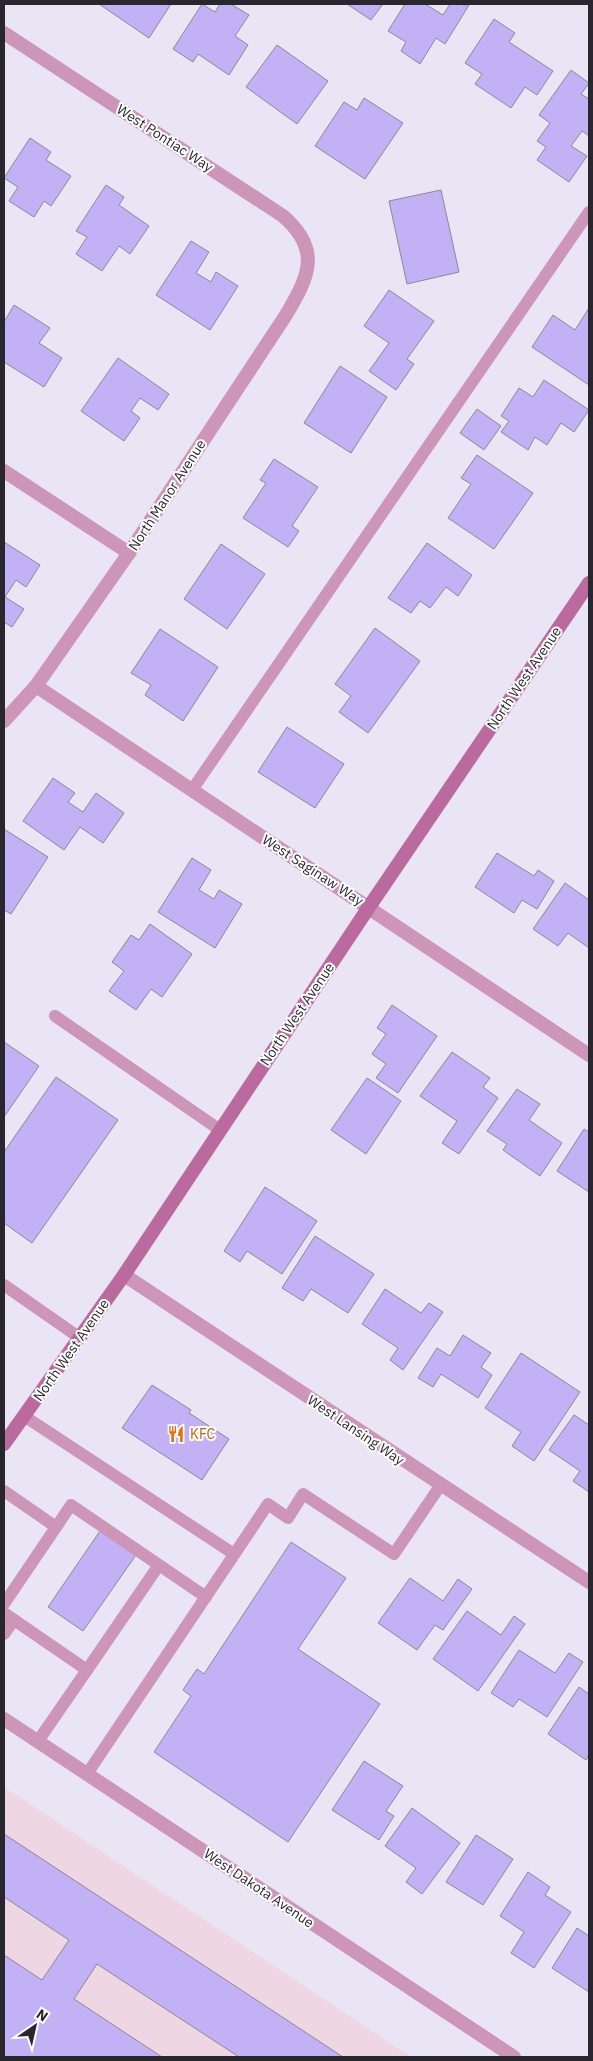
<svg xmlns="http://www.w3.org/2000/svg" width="593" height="2061" font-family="'IBM Plex Sans',sans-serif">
<rect width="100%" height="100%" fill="#e9e5f5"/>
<polygon fill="#eed6e2" points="4,1787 411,2057 4,2057"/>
<g fill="#c2b1f5" stroke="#8b8897">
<polygon points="99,4 171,4 149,38"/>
<polygon points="202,4 215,12 220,4 231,4 249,15 235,36 248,45 229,75 198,54 193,62 173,49"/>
<polygon points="347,4 383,4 371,20"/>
<polygon points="405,4 425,4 443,15 450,4 469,5 445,44 436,38 420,64 401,51 406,42 388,31"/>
<polygon points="494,19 515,33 509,42 553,71 537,95 525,87 511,108 475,84 482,74 465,63"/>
<polygon points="277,45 328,81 297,124 246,87"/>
<polygon points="571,70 589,83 581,94 589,99 589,136 582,131 571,146 587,156 569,182 537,160 546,147 537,141 550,123 539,115"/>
<polygon points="364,98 403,123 365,179 315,146 344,102 357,110"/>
<polygon points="30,138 51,152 46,160 71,176 51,206 44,201 34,217 9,201 18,187 4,178"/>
<polygon points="106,185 124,197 119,205 149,226 130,254 119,246 102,271 76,254 87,237 76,231"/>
<polygon points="441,190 459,272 407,284 389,201"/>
<polygon points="191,241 209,252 196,273 211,282 216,272 238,286 210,330 156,295"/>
<polygon points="389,290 434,321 407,359 414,364 396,390 369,371 389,343 364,326"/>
<polygon points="14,305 50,328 39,343 62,358 44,387 4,362 4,322"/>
<polygon points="589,308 589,385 532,347 553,315 575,330"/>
<polygon points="118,358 169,394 158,410 140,398 131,411 140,418 124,441 81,411"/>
<polygon points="340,366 387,397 351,453 304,423"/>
<polygon points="544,380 589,410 574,432 561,423 547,445 535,437 528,450 501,432 509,421 501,416 519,388 533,397"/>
<polygon points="477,409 501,426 484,450 460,433"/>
<polygon points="477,455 533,493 494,549 448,518 471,484 461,478"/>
<polygon points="274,459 318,487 292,526 299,531 288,547 243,518 266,483 260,480"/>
<polygon points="4,542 40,565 26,587 16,580 5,597 24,609 12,627 4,622"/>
<polygon points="427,543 472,575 458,596 446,587 430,608 420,601 411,613 388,598"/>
<polygon points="221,544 265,574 227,629 184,599"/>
<polygon points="375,628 420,661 368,733 339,712 351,696 335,684"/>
<polygon points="160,629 218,667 183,721 145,695 151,685 131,673"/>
<polygon points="287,727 344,764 315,808 258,772"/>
<polygon points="53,778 75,793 68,802 83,812 96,793 124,813 103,843 80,827 64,850 23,821"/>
<polygon points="4,829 48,857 11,914 4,910"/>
<polygon points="497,853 534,876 538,870 554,881 537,909 522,900 514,913 475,887"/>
<polygon points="192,858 211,870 199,890 214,899 219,890 242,904 215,948 158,912"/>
<polygon points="565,883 589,900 589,948 568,933 558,946 533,929"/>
<polygon points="150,924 192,954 162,997 151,989 136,1010 109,991 124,971 112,962 131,935 139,940"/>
<polygon points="392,1005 437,1036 398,1093 376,1078 386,1064 372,1054 386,1034 377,1028"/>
<polygon points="4,1042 39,1066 4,1117"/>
<polygon points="452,1052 490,1078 483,1087 498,1098 459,1154 442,1143 457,1121 420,1096"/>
<polygon points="56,1077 118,1120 32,1243 4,1223 4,1152"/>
<polygon points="367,1078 401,1101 366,1154 331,1130"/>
<polygon points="517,1089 540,1104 529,1120 562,1143 540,1176 503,1150 507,1144 487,1131"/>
<polygon points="584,1129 589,1132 589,1192 557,1171"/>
<polygon points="265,1187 317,1221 282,1274 247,1251 240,1262 224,1251"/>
<polygon points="315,1236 374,1274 348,1313 311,1289 303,1301 282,1288"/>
<polygon points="385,1289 421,1313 429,1303 443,1312 403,1370 390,1360 398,1348 362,1324"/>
<polygon points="463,1335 491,1353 481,1367 492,1375 478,1398 441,1374 433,1387 418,1378 437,1348 450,1356"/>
<polygon points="521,1353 580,1392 534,1461 512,1446 521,1432 485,1408"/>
<polygon points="152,1385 191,1410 189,1413 229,1439 202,1480 122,1428"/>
<polygon points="574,1415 589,1425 589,1492 573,1481 580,1471 549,1450"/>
<polygon points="100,1531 136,1555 83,1631 48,1607"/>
<polygon points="291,1542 346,1578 298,1649 380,1704 288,1842 154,1752 191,1696 183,1690 197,1669 204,1674"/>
<polygon points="410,1578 443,1601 458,1579 472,1589 443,1630 435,1625 417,1650 378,1623"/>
<polygon points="467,1611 501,1635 514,1616 525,1624 478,1691 433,1659"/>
<polygon points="519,1650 555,1673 569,1653 583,1662 547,1717 519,1699 513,1707 491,1693"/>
<polygon points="579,1687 589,1694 589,1755 586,1760 548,1734"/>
<polygon points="364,1761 403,1786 386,1811 394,1816 379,1840 332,1810"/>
<polygon points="412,1808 460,1843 422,1894 406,1882 416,1868 385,1846"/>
<polygon points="4,1834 343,2057 239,2057 97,1964 74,1999 162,2057 4,2057 4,1955 42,1980 69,1940 4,1897"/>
<polygon points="476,1835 513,1859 483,1905 446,1882"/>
<polygon points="528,1872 550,1887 545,1895 571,1912 534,1968 511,1953 524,1932 500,1916"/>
<polygon points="577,1928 589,1936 589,1992 552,1968"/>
</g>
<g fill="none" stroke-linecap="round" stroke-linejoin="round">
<g stroke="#cd95b8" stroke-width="12">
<polyline points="192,790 589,212"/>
<polyline points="55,1016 220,1130"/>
<polyline points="4,1285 80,1338"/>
<polyline points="24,1416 234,1554"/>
<polyline points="4,1491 56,1527"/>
<polyline points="4,1604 71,1505 206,1597"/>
<polyline points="4,1613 87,1670 38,1741"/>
<polyline points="4,1634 14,1620"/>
<polyline points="87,1670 159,1565"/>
<polyline points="87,1774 268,1504 288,1518 303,1494 394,1554 440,1486"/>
</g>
<g stroke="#cd95b8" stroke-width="14">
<path d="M4,33L283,216C322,250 309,276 286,315L129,553L36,686L4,721"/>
<polyline points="4,471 129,553"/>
<polyline points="36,686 589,1055"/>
<polyline points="124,1275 589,1582"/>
</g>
<polyline stroke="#cd95b8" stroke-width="14" points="4,1719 514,2057"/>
<polyline stroke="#bb6aa0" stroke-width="14" points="4,1444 124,1275 369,907 589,583"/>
</g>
<defs>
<g id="restaurant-bare" transform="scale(1.35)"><path d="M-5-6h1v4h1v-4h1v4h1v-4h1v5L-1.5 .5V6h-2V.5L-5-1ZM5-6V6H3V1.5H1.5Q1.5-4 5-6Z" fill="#e8710a" stroke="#fff" stroke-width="2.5" paint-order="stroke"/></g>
</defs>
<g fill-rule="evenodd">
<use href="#restaurant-bare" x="176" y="1434"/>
</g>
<g text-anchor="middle" stroke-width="4" stroke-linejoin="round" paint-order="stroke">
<g font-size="14" fill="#28272d" stroke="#fff">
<text transform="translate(165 138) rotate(33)" y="5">West Pontiac Way</text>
<text transform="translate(167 495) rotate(-57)" y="5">North Manor Avenue</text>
<text transform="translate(524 678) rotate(-56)" y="5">North West Avenue</text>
<text transform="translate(313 870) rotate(33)" y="5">West Saginaw Way</text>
<text transform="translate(297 1014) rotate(-56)" y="5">North West Avenue</text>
<text transform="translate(71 1350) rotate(-55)" y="5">North West Avenue</text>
<text transform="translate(356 1430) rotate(34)" y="5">West Lansing Way</text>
<text transform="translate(259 1888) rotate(34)" y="5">West Dakota Avenue</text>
</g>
<g font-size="14" fill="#c56008" stroke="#fff" text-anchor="start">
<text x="190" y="1439">KFC</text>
</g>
</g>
<rect width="593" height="2061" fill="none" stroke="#28272d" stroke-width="10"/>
<g transform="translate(35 2026) rotate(34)" stroke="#ffffff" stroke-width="4" paint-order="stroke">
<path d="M0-4L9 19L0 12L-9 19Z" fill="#28272d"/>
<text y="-8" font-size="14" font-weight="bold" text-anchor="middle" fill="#28272d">N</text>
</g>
</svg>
